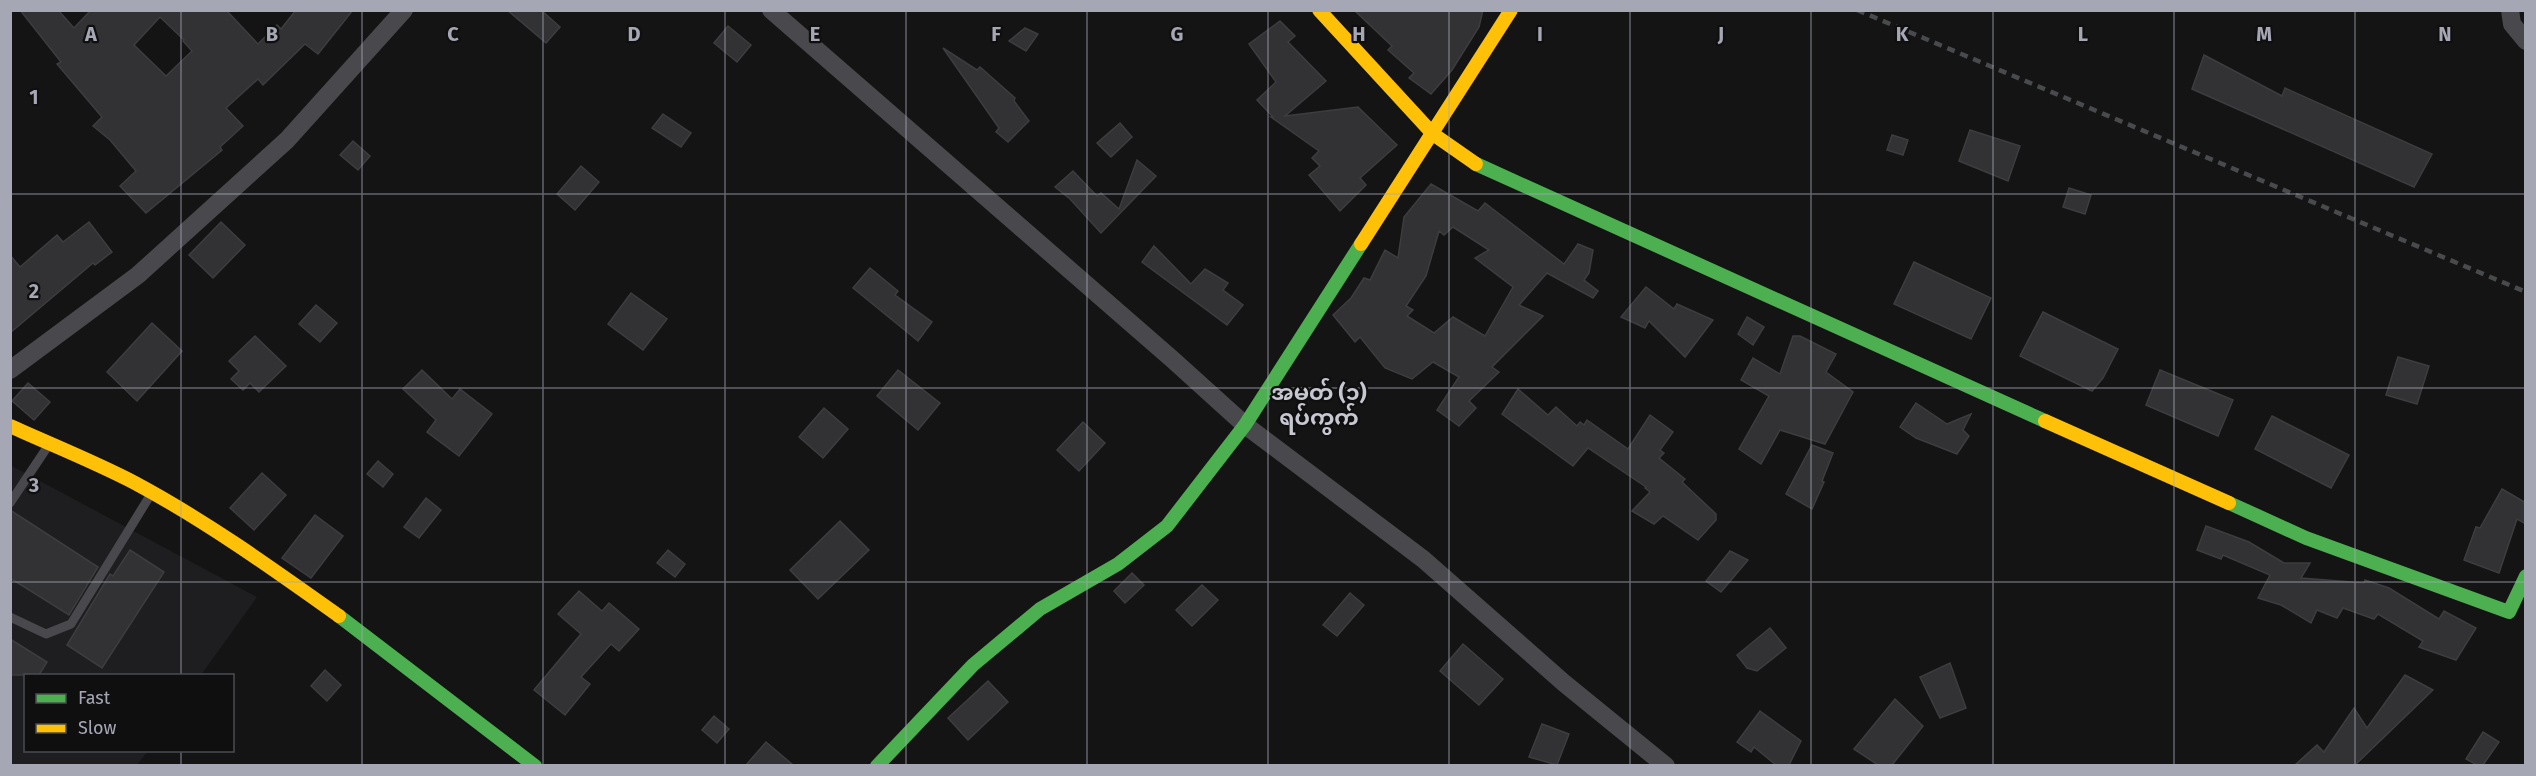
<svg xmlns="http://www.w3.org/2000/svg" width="2536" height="776" font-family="'Fira Sans','Noto Sans Myanmar',sans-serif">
<rect width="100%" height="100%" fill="#141414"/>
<polygon fill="#1e1e20" points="10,465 257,597 201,675 26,676 26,750 148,751 137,765 11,765"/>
<g fill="#323234" stroke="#3d3d40" stroke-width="1.5" fill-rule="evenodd">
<path d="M20,10H58L74,28L91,10H226L258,44L277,25L281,29L296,10H353L318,54L305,44L263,85L258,79L226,108L243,126L220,147L222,150L146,213L120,186L136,171L110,140L93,126L102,117L57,64L61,62ZM160,17L184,40L183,41L192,51L166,76L134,45Z"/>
<polygon points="507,10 541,10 560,27 546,43"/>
<polygon points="1354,10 1483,10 1479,27 1452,70 1431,94 1409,78 1414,73 1388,50 1392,46"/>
<polygon points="1280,21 1295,36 1288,42 1326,81 1285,116 1358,107 1397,145 1360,178 1366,185 1340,211 1309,175 1320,166 1312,158 1319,151 1271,117 1273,117 1257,100 1276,82 1249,44"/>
<polygon points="728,26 751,45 737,62 714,43"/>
<polygon points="1025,28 1038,34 1026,51 1009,41"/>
<polygon points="943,48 977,70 980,67 1015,98 1014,101 1029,121 1008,142 996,132 999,128"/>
<polygon points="2204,55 2282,96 2285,88 2432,154 2414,187 2192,89"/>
<polygon points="663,114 691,133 681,147 652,128"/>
<polygon points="1120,123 1132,137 1111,157 1097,143"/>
<polygon points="1970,130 2020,146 2008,181 1959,161"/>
<polygon points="1892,135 1908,140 1903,155 1887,150"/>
<polygon points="353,141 370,156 358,170 340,155"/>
<polygon points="1137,160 1156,176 1101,233 1070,199 1055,187 1073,171 1097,196 1101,193 1119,209"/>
<polygon points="581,166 599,182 575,210 557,194"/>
<path d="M1431,184L1478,211L1485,203L1564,264L1578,244L1593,250L1589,273L1584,280L1598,291L1593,298L1547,273L1519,305L1543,316L1492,367L1499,372L1469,401L1476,408L1459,426L1437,410L1459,377L1433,362L1412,379L1385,368L1360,337L1355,342L1333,315L1351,298L1364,278L1370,280L1385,250L1398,258L1404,217ZM1453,227L1489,250L1475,258L1513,287L1485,336L1453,317L1434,333L1407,316L1413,310L1406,306L1426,276L1439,231L1444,235Z"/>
<polygon points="2069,188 2091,195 2085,214 2063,207"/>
<polygon points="89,222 112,252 95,265 93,263 10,333 10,255 20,267 57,235 63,242"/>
<polygon points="221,222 245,245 213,278 189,255"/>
<polygon points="1154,246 1191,284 1205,269 1228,283 1223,290 1243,305 1227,325 1142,262"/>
<polygon points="1914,262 1991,298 1971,339 1894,304"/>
<polygon points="870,268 898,291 895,295 932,322 918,341 853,288"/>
<polygon points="1646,287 1674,309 1677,304 1713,320 1685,357 1649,321 1645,328 1621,317"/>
<polygon points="631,293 667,319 643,350 608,324"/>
<polygon points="316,305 337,323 320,342 299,324"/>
<polygon points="2043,312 2118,349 2103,378 2092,391 2020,356"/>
<polygon points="1747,317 1764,327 1753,345 1738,334"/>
<polygon points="152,323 182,351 137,401 107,372"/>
<polygon points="255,336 286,366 259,392 250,383 243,390 231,379 239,371 229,361"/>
<polygon points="1793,336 1800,336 1836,354 1826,372 1853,392 1825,444 1780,430 1761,464 1739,449 1769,396 1741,380 1753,358 1780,374"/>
<polygon points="2398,357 2429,366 2417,404 2386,395"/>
<polygon points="422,370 452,399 460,389 492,414 459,456 427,432 436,420 403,389"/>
<polygon points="898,370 940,403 918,430 877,396"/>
<polygon points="2160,370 2233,400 2218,436 2146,405"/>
<polygon points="28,383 50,402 34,420 12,401"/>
<polygon points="1518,389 1548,415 1556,407 1577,426 1580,422 1584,425 1587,420 1628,449 1650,415 1673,432 1660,450 1664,453 1659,458 1685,479 1682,482 1716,514 1716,520 1698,540 1663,516 1654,524 1632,511 1650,492 1645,488 1646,487 1588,448 1573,466 1502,414"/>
<polygon points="1916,403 1947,424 1971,414 1963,430 1969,436 1957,454 1916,438 1900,427"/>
<polygon points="824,408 848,429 823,458 799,437"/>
<polygon points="2272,416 2349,455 2331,488 2255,449"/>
<polygon points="1083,422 1105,443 1079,471 1057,450"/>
<polygon points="1812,445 1833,453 1822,481 1824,482 1812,509 1786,494"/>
<polygon points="378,461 393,474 383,487 367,474"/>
<polygon points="262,473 286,495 254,530 230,508"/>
<polygon points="2502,489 2526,503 2526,524 2517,519 2499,573 2464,560 2476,527 2480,528"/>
<polygon points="426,498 441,510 419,538 404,527"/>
<polygon points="10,510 98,567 69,615 10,578"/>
<polygon points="315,515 343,536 311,578 282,558"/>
<polygon points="840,521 869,550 818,599 790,570"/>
<polygon points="2206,526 2249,542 2284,563 2310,563 2301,578 2364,583 2365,580 2389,588 2439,619 2444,611 2476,628 2456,660 2419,647 2423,641 2378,614 2374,619 2343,608 2337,618 2317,610 2311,623 2281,605 2258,598 2270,575 2223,555 2221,559 2197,550"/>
<polygon points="130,550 164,572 102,668 67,645 110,574 113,576"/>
<polygon points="668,550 685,564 675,577 657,563"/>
<polygon points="1730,551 1748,560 1721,592 1706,581"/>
<polygon points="1132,573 1144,585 1125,603 1114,591"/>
<polygon points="1202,585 1218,600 1192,626 1176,610"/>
<polygon points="579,591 602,611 609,603 639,629 619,651 611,644 581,677 590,684 565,715 534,690 581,634 558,614"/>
<polygon points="1350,593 1364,605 1337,636 1323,625"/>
<polygon points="1770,628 1786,648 1757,671 1747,668 1737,655"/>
<polygon points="10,639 47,662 39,675 10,675"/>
<polygon points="1463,644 1503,679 1479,705 1440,671"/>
<polygon points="1950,663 1966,708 1940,718 1920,677"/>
<polygon points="325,670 341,685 327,701 311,686"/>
<polygon points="2405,675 2433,690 2355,765 2295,765 2317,745 2324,752 2354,708 2367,728"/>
<polygon points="988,681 1008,702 968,740 948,718"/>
<polygon points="1895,699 1923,726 1892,765 1878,765 1854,749"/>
<polygon points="1760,711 1801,741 1789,765 1776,765 1754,747 1751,752 1737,742"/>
<polygon points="714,716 729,729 717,743 702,730"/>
<polygon points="1542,724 1569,734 1557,765 1529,757"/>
<polygon points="2483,732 2499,742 2483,765 2477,765 2466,759"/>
<polygon points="766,742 793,765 746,765"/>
</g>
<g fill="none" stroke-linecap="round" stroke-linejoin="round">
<g stroke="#49494d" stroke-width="9">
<polyline points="10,503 48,446"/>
<polyline points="10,617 46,634 71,624 151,494"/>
</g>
<g stroke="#49494d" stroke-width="18">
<polyline points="771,10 1172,359 1245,425 1423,559 1564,683 1666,766"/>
<polyline points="2510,10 2512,24 2526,41"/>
<polyline points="10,370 138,275 287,140 404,10"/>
</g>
<g stroke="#4caf50" stroke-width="14">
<polyline points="1476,164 2045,421"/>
<polyline points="2229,503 2306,538 2509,612 2526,576"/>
<polyline points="339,616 535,766"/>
<polyline points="877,766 973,665 1040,609 1118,564 1167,526 1245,425 1361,244"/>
</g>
<g stroke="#ffc107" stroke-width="14">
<polyline points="1319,10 1433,134 1476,164"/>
<polyline points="1361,244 1511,10"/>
<polyline points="2045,421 2229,503"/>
<path d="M10,426C52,445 95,462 135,483C206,521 273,569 339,616"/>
</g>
<polyline stroke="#494a4d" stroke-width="4.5" stroke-dasharray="8 6" stroke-linecap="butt" points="1857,10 2526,292"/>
</g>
<path fill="none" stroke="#a6a7b5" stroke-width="1.5" stroke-opacity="0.55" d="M181,10V676M362,10V766M543,10V766M725,10V766M906,10V766M1087,10V766M1268,10V766M1449,10V766M1630,10V766M1811,10V766M1993,10V766M2174,10V766M2355,10V766M10,194H2526M10,388H2526M10,582H2526M181,750V766"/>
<g text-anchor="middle" stroke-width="4.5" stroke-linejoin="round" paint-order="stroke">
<g font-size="22" font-weight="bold" fill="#c7c7d1" stroke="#0f0f10">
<text x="1319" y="400">အမှတ် (၁)<tspan x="1319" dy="25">ရပ်ကွက်</tspan></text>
</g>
</g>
<g font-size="20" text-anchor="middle" font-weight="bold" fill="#a6a7b5" stroke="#0f0f10" stroke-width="4.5" stroke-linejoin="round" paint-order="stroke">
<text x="91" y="41">A</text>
<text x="272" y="41">B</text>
<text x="453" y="41">C</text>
<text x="634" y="41">D</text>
<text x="815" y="41">E</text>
<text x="996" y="41">F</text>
<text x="1177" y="41">G</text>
<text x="1359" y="41">H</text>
<text x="1540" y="41">I</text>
<text x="1721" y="41">J</text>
<text x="1902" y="41">K</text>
<text x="2083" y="41">L</text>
<text x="2264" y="41">M</text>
<text x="2445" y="41">N</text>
<text x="34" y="104">1</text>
<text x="34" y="298">2</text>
<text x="34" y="492">3</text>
</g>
<rect width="2536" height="776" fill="none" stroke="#a6a7b5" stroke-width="24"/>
<rect x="24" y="674" width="210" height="78" fill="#0f0f10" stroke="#4b4c52" stroke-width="1.5"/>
<rect x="36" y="694" width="30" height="9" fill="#4caf50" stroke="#4b4c52" stroke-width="1.5"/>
<text x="78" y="704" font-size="18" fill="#a6a7b5">Fast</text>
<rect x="36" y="724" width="30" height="9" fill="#ffc107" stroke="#4b4c52" stroke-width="1.5"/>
<text x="78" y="734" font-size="18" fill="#a6a7b5">Slow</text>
</svg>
